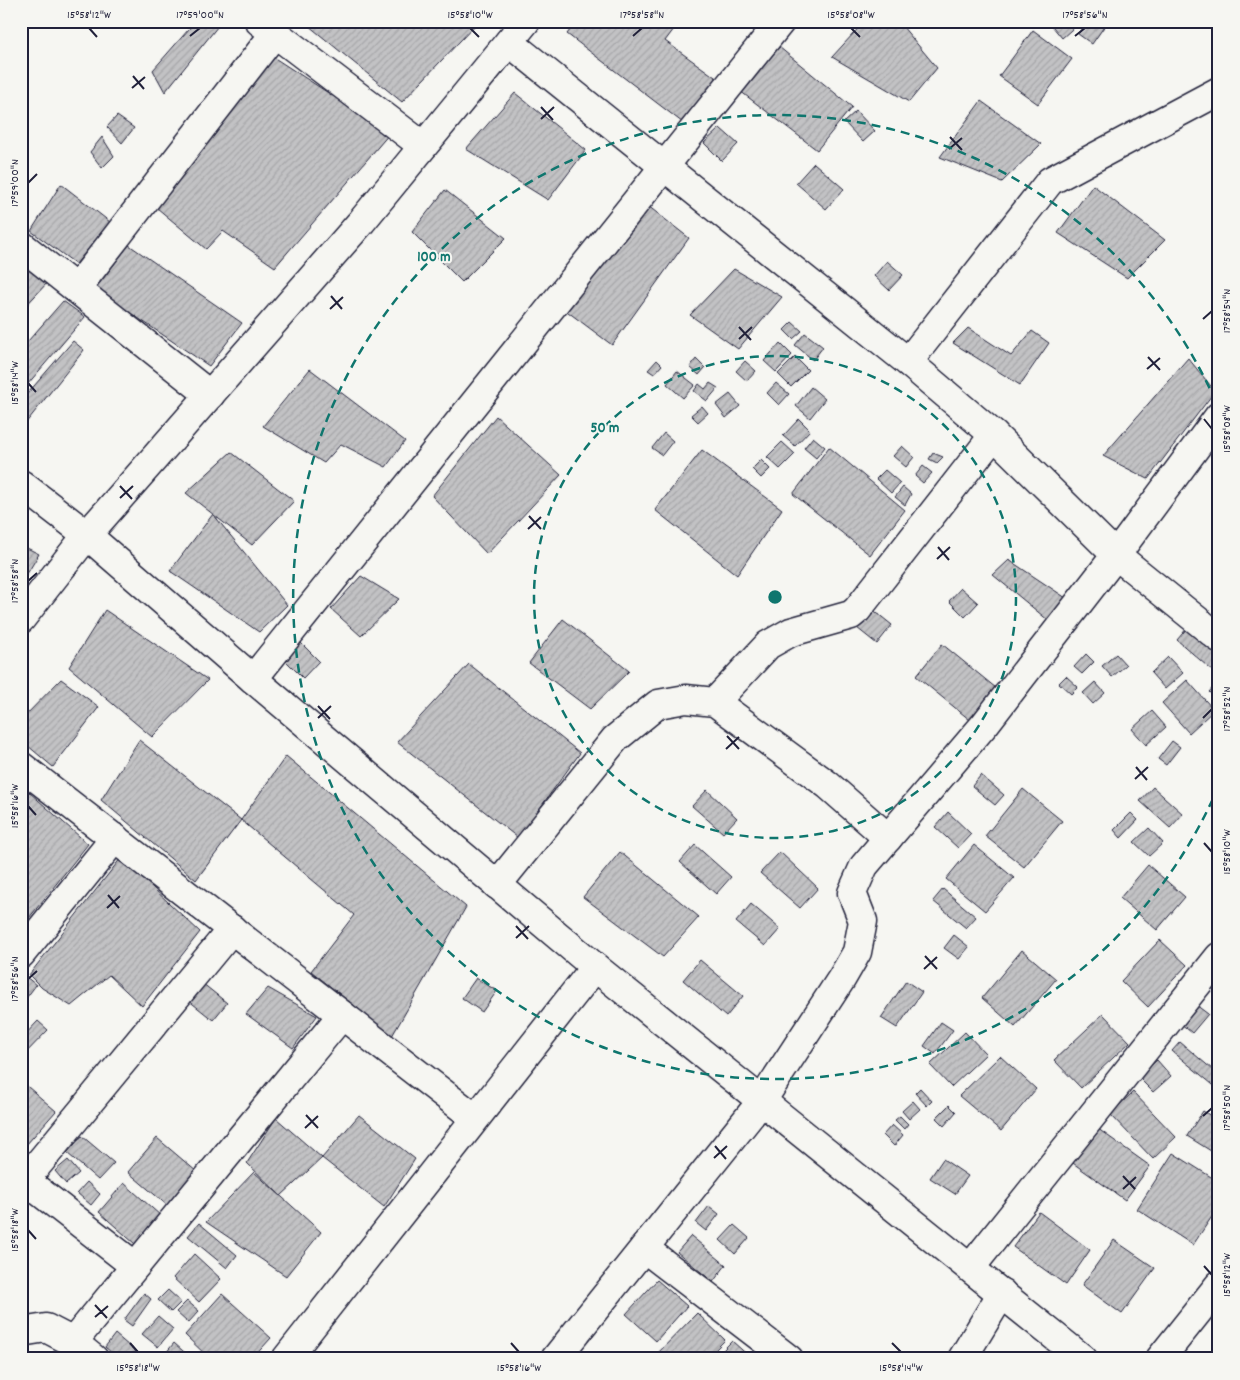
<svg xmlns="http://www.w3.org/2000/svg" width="1240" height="1380" font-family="Dekko,sans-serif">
<defs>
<pattern id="building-hatch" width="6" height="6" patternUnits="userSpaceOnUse" patternTransform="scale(1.25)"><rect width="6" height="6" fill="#c2c2c4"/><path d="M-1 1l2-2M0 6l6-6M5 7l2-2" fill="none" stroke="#a6a6a9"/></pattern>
</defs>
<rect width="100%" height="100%" fill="#f6f6f2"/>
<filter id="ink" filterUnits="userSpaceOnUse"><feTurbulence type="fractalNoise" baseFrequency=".02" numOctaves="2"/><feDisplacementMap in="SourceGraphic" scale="10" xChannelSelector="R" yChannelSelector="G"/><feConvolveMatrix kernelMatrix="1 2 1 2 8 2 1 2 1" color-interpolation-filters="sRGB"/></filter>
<g filter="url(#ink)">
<g fill="url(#building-hatch)" stroke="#22223b">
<polygon points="196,21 222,21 165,92 153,70"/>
<polygon points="303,21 479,21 402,102"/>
<polygon points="577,21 680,21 665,41 722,82 687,126 567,34"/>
<polygon points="865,21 898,21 937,68 909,102 832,57"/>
<polygon points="1048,21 1077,21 1079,23 1062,38"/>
<polygon points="1087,21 1108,21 1092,44 1078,34"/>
<polygon points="1033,30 1072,59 1038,104 999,76"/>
<polygon points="779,47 852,107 817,150 740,91"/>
<polygon points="273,57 390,133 275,267 223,231 206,249 157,208"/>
<polygon points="515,93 586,150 548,200 466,149"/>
<polygon points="981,101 1041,144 1002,182 940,157"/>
<polygon points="856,111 875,131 863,142 844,122"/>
<polygon points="117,116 134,128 122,143 107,127"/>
<polygon points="720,128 738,144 722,161 704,143"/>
<polygon points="102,137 114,156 102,168 90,152"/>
<polygon points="814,163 844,189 826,209 796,183"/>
<polygon points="61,184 110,222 76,264 31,231"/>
<polygon points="1093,185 1165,240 1127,278 1058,233"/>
<polygon points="445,190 506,238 462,282 412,232"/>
<polygon points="643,202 689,238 612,345 560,306"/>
<polygon points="129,245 242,323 209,366 95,289"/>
<polygon points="21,261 48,282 21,311"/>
<polygon points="887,261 903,275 889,290 874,276"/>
<polygon points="734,269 782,297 738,349 690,315"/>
<polygon points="63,301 85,317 21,392 21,349"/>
<polygon points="792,322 802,331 793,339 784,330"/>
<polygon points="968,328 1011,356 1032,331 1049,343 1020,385 953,343"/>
<polygon points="805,333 823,347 813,360 795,345"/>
<polygon points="73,341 84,350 21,429 21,401"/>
<polygon points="780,343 792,355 776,372 764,361"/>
<polygon points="795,357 808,370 791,387 778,374"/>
<polygon points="1188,358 1215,391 1148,479 1103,456"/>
<polygon points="696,359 705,368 699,375 690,367"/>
<polygon points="657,360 662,365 654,374 648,370"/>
<polygon points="745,361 756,371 747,381 736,371"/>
<polygon points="310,369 405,441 386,467 341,444 324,463 263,426"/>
<polygon points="677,371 695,385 683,398 667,384"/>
<polygon points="710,383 718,388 707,401 694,391 699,384 705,389"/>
<polygon points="776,383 789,394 779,405 767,393"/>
<polygon points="811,387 825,399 810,418 796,406"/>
<polygon points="730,394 740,406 726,418 716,405"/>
<polygon points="702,406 708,413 698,422 691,415"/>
<polygon points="496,416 561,475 487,554 432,496"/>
<polygon points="799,419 810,430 795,446 783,436"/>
<polygon points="664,433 673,441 662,455 652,448"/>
<polygon points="813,437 825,447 816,458 804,448"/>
<polygon points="782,442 795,454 780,469 767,457"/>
<polygon points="902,446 914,457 906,467 893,456"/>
<polygon points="829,447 905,510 870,555 793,494"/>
<polygon points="702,450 782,509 737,575 655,510"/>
<polygon points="231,452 294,501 252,545 186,493"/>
<polygon points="933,453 943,457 937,463 929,459"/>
<polygon points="761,460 770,469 761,478 752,469"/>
<polygon points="923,466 932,473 923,483 915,476"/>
<polygon points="885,470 900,483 891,493 876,479"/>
<polygon points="903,487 911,494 905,505 895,497"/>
<polygon points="213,514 287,605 259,632 170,571"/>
<polygon points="21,545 39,554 21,584"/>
<polygon points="1009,560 1069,600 1049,621 993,575"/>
<polygon points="361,576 399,599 361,636 331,609"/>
<polygon points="961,588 978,603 965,617 949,601"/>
<polygon points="872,609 892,625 877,644 857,628"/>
<polygon points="105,610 208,680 152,737 69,667"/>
<polygon points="563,619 629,671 590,709 529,663"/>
<polygon points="1188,627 1219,654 1219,669 1215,673 1177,640"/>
<polygon points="300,642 319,661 303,678 284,659"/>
<polygon points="942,644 996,688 970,720 916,676"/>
<polygon points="1086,654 1094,662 1082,674 1074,667"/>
<polygon points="1116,654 1126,665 1112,677 1102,666"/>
<polygon points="1168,657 1183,673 1165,689 1151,673"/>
<polygon points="469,664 580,753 518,838 397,742"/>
<polygon points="1066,676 1078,687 1071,694 1059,683"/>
<polygon points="61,679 99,707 53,767 21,740 21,720"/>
<polygon points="1187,680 1214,710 1189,733 1162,703"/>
<polygon points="1219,681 1219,700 1218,701 1209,692"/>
<polygon points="1095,682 1105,693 1093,704 1083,693"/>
<polygon points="1152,711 1166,727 1146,745 1132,729"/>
<polygon points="1219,716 1219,734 1210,725"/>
<polygon points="139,740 241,820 196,880 101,800"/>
<polygon points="1172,741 1180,747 1166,765 1158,759"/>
<polygon points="286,756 466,907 392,1036 311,971 354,915 241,820"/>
<polygon points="981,775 1004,795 995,805 972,786"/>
<polygon points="21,785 88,844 21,928"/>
<polygon points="1153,787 1183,814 1170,828 1140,801"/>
<polygon points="1023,789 1062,821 1024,867 985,836"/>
<polygon points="707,790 737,818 723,833 692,806"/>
<polygon points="948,812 971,834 958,848 935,827"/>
<polygon points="1131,813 1138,820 1121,838 1114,830"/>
<polygon points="1149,828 1163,843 1149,856 1134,842"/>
<polygon points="695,845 731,877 716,894 680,862"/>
<polygon points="974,845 1014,878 985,911 946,879"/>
<polygon points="620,852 699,917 663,957 583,897"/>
<polygon points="780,852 818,888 800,908 760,873"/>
<polygon points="121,858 200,932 142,1006 109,975 71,1006 42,988 29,975"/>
<polygon points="1148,865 1185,897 1157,930 1120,898"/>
<polygon points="943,889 976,917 966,928 933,901"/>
<polygon points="751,904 780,929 765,946 736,922"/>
<polygon points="954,935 969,947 959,959 944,948"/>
<polygon points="1160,940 1187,965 1148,1007 1121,981"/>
<polygon points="1022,950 1056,979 1015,1027 982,998"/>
<polygon points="700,960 743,996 726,1017 683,980"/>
<polygon points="25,976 36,985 21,1005 21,981"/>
<polygon points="476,978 497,991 482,1012 462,998"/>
<polygon points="906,981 922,992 897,1028 881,1018"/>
<polygon points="202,983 227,1003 213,1020 188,1000"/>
<polygon points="268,988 317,1016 293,1048 246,1014"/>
<polygon points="1196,1005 1208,1014 1192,1033 1180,1023"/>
<polygon points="1103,1014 1130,1042 1081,1088 1054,1060"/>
<polygon points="38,1021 48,1030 21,1058 21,1039"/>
<polygon points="941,1022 953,1030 935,1054 924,1046"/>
<polygon points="965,1032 986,1054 951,1087 930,1065"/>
<polygon points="1180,1042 1219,1075 1218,1089 1172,1051"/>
<polygon points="1000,1056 1036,1089 1001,1131 959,1096"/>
<polygon points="1157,1060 1171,1076 1153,1092 1138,1077"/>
<polygon points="21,1081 56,1111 26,1145 21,1141"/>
<polygon points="920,1088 932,1101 927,1106 915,1093"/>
<polygon points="1133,1092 1176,1137 1153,1159 1110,1114"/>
<polygon points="913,1101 920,1109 909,1119 902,1111"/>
<polygon points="949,1105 956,1112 944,1126 936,1118"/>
<polygon points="1203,1111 1219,1121 1219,1156 1187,1136"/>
<polygon points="359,1115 415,1159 384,1207 322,1158"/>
<polygon points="900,1116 908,1124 904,1129 895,1120"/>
<polygon points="276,1118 322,1158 281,1196 247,1163"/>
<polygon points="892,1125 903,1135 894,1146 883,1135"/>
<polygon points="1094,1126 1150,1166 1125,1200 1070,1161"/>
<polygon points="82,1136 114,1163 98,1180 67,1153"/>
<polygon points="157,1138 197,1172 168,1206 128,1172"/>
<polygon points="1173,1153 1219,1182 1219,1206 1193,1245 1137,1209"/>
<polygon points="943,1159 968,1176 955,1194 930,1178"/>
<polygon points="68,1160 79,1173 66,1184 55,1171"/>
<polygon points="254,1172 321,1232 286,1276 206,1222"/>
<polygon points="87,1182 100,1194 91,1205 77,1193"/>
<polygon points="124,1183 161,1216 135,1244 99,1212"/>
<polygon points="709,1206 719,1214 706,1231 696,1223"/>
<polygon points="1039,1212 1090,1250 1066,1285 1013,1247"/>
<polygon points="199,1223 237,1255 227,1268 188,1236"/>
<polygon points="734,1225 749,1238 735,1254 720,1240"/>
<polygon points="691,1236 726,1265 713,1282 677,1252"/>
<polygon points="1114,1240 1155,1268 1122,1314 1082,1285"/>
<polygon points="194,1254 221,1279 199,1302 173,1278"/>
<polygon points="657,1280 687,1306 656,1341 626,1314"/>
<polygon points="168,1290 181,1302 171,1312 158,1300"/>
<polygon points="144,1293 151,1299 132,1326 124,1320"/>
<polygon points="222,1294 271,1338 252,1359 210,1359 185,1335"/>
<polygon points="187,1301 199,1311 188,1323 176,1312"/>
<polygon points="697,1313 725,1340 706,1359 652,1359"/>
<polygon points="158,1316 173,1329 158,1347 142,1334"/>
<polygon points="115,1334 144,1359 119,1359 105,1347"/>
<polygon points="732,1341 752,1359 729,1359 721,1352"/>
<polygon points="174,1343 192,1359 161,1359"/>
</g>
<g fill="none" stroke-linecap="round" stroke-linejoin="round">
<g stroke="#22223b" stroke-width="31">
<g id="minor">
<polyline points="259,21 423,146"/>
<polyline points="509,42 908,362 994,435 1116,555 1219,638"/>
<polyline points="21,245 210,395"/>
<polyline points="76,289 275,33"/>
<polyline points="908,362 1050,181 1219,91"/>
<polyline points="21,484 87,535 253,679 595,967 1083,1359"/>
<polyline points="21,619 87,535 362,221 526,21"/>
<polyline points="253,679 781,21"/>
<polyline points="715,702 768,645 791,632 851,615 857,610 994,435"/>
<polyline points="21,766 475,1118"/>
<polyline points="497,885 615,739 658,704 686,699 715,702 828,785 888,838"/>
<polyline points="21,954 115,838"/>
<polyline points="21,1177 135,1266"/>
<polyline points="25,1180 232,929"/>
<polyline points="644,1248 789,1359"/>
<polyline points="971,1267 1219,957"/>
<polyline points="21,1332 46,1328 73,1342 94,1359"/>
<polyline points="73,1342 342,1015"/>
<polyline points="286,1359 595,967"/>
<polyline points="555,1359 761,1102 842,978 857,952 863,921 852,893 864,866 985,724 1116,555 1219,416"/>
<polyline points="962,1359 1002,1293"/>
<polyline points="1160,1359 1219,1285"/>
</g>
</g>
<use href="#minor" stroke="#f6f6f2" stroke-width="28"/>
</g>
</g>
<path fill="none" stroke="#22223b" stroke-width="2" d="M89,28L97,37M470,28L479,37M851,28L860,37M190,36L200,28M633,36L642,28M1075,36L1085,28M133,76L144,89M132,88L145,77M541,107L553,120M541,119L554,107M950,137L962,150M949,149L962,138M28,183L37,174M331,296L342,309M330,309L343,297M1203,319L1212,311M739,327L751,340M739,339L752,327M1148,357L1160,370M1147,369L1160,358M28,383L36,392M1204,419L1212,429M120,486L132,499M120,498L133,486M529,516L541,529M528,529L541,517M938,547L949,560M937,559L950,547M28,581L37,573M318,706L330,719M318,718L331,706M1203,718L1212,709M727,736L739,749M726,749L739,737M1136,767L1147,780M1135,779L1148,767M28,806L36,815M1204,843L1212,852M108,895L119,908M107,908L120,896M516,926L528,939M516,938L529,926M925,956L937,969M924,969L937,957M28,979L37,971M306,1115L318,1128M1203,1116L1212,1108M305,1128L318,1116M715,1146L726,1159M714,1158L727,1146M1123,1176L1135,1189M1123,1189L1136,1177M28,1230L36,1239M1204,1266L1212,1275M95,1305L107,1318M95,1317L108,1306M130,1343L138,1352M511,1343L519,1352M892,1343L901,1352"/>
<g fill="none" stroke="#0f766e" stroke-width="2.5" stroke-dasharray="9 6">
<circle cx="775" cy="597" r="241"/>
<path d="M1219 785A482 482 0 1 1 1219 409"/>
</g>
<circle cx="775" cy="597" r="8" fill="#0f766e" stroke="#f6f6f2" stroke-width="2.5"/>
<g font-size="15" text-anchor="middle" font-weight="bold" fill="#0f766e" stroke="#f6f6f2" stroke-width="4" stroke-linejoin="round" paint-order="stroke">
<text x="434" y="261">100 m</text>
<text x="605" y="432">50 m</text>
</g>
<rect width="1240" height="1380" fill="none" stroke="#f6f6f2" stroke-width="55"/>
<rect x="28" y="28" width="1184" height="1324" fill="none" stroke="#22223b" stroke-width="2"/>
<g font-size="12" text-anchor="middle" fill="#22223b">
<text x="89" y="18">15°58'12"W</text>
<text x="200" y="18">17°59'00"N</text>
<text x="470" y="18">15°58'10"W</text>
<text x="642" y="18">17°58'58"N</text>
<text x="851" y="18">15°58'08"W</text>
<text x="1085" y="18">17°58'56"N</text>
<text transform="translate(14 183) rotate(-90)" y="4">17°59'00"N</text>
<text transform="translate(1226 311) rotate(-90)" y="4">17°58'54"N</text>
<text transform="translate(14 383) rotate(-90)" y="4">15°58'14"W</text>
<text transform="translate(1226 429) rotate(-90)" y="4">15°58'08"W</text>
<text transform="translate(14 581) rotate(-90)" y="4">17°58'58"N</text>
<text transform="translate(1226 709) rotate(-90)" y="4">17°58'52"N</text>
<text transform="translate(14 806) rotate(-90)" y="4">15°58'16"W</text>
<text transform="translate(1226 852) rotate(-90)" y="4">15°58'10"W</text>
<text transform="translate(14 979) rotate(-90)" y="4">17°58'56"N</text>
<text transform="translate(1226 1108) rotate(-90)" y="4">17°58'50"N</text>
<text transform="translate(14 1230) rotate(-90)" y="4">15°58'18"W</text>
<text transform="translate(1226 1275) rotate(-90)" y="4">15°58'12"W</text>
<text x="138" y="1371">15°58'18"W</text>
<text x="519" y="1371">15°58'16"W</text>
<text x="901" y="1371">15°58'14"W</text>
</g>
</svg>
